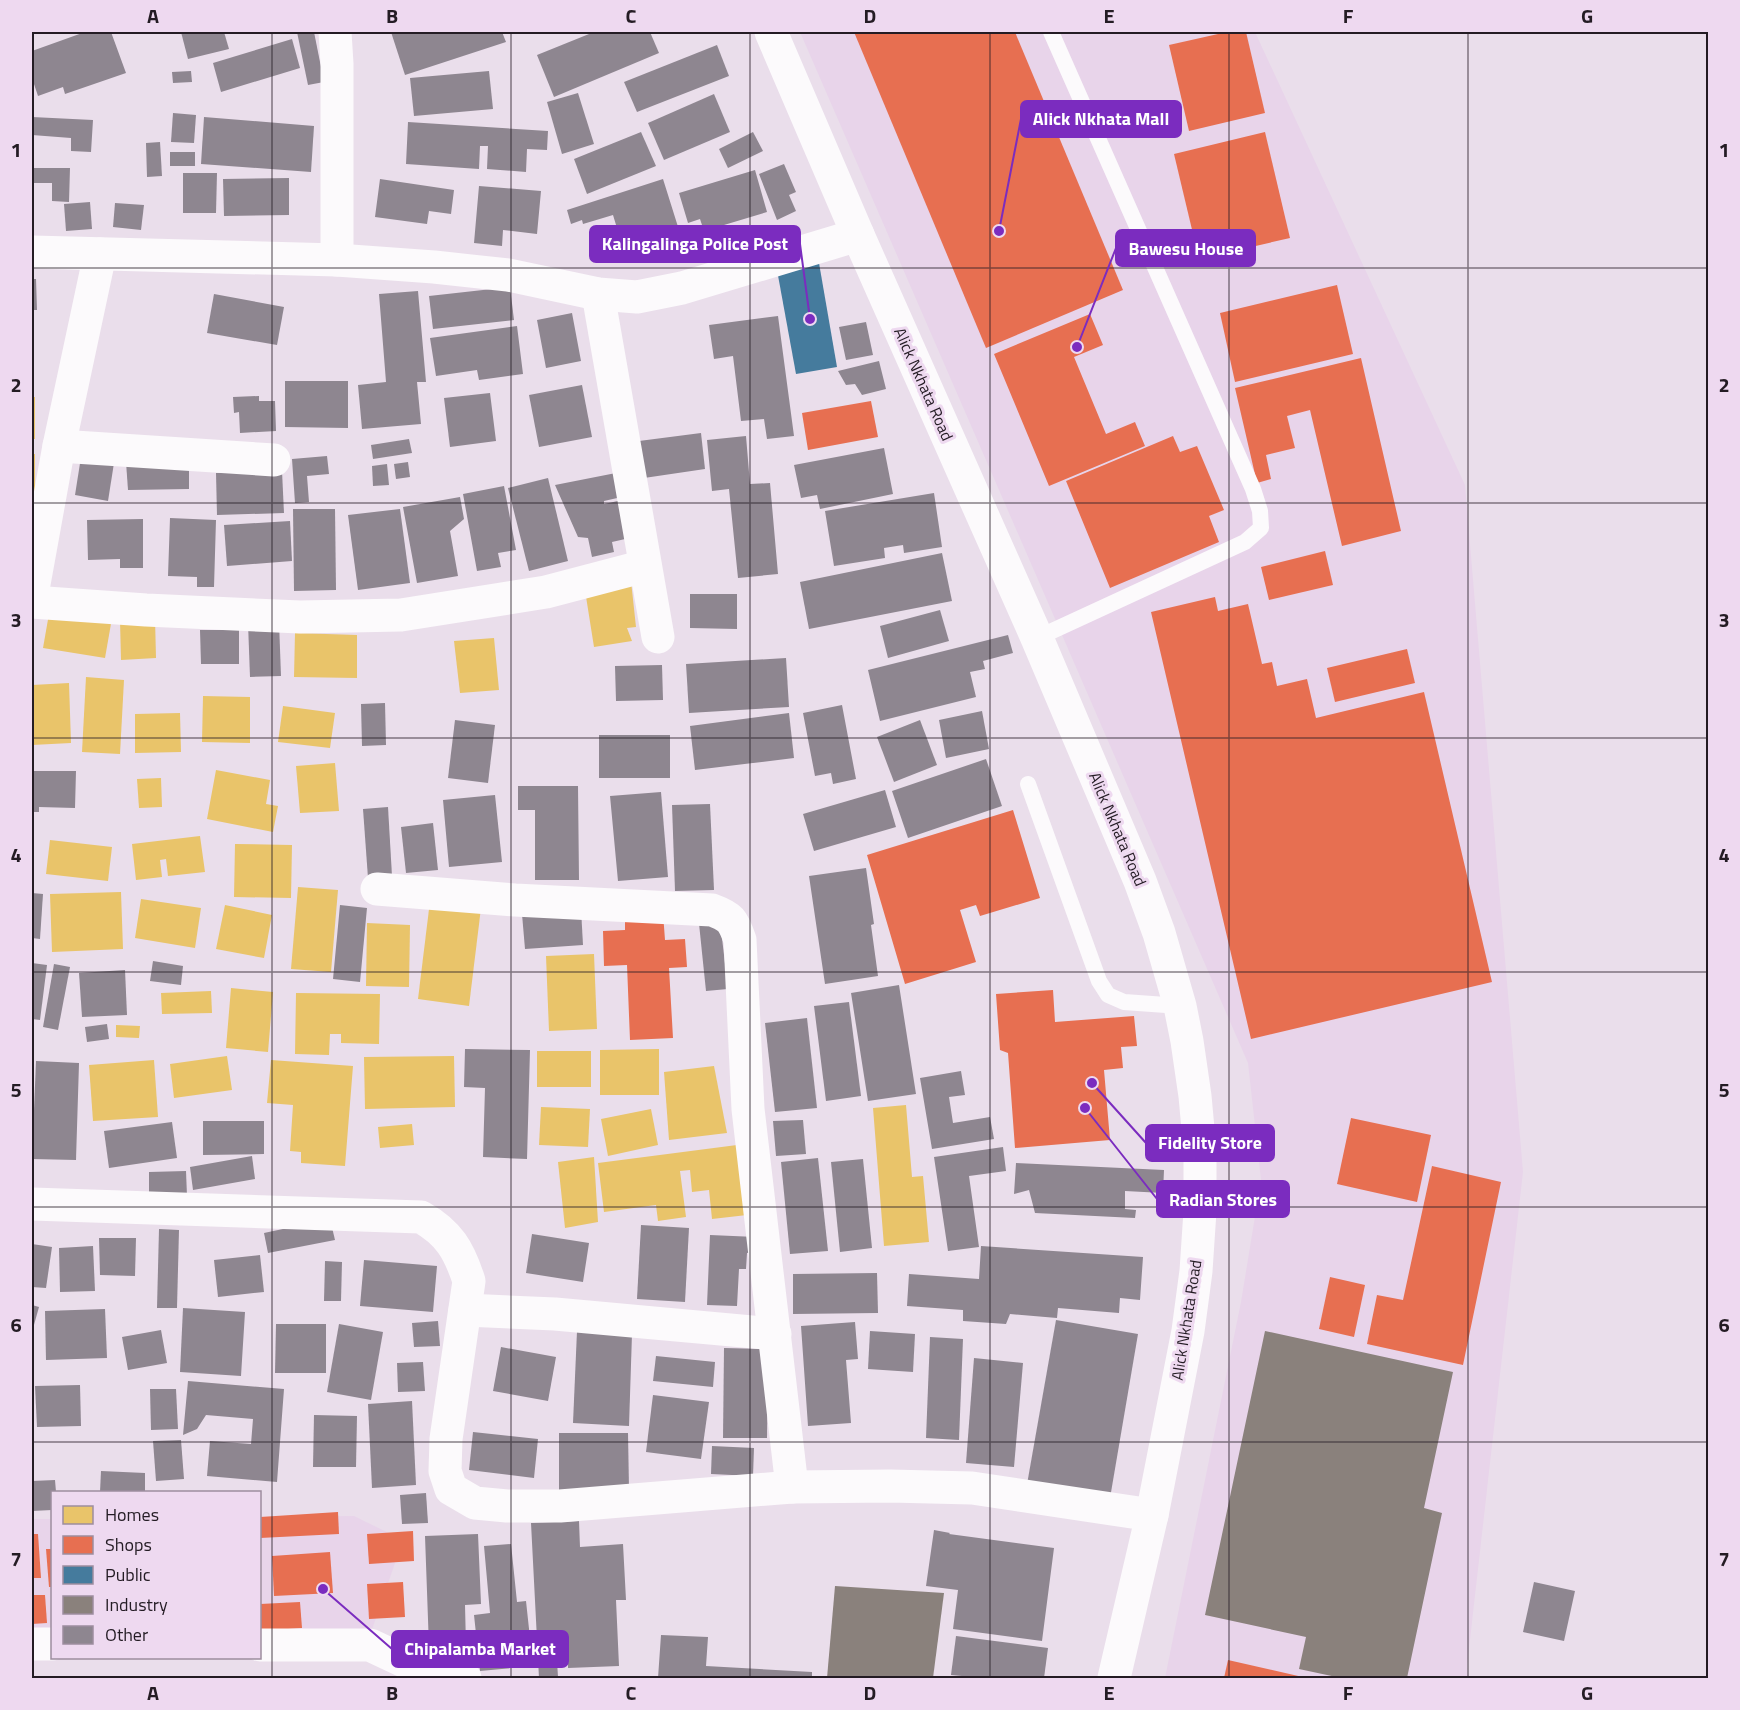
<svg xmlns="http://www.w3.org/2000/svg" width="1740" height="1710" font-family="'Titillium Web',sans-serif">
<rect width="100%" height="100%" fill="#eadeeb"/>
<g fill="#e8d4ea">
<polygon points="800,32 1255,32 1465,485 1523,1172 1467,1666 1468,1678 1165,1678 1241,1302 1261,1180 1248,1063"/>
<polygon points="354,1516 403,1540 369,1638 260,1637 260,1517"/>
<polygon points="32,1519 52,1519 52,1635 32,1634"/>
</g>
<g fill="#e9c46a">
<rect x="32" y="397" width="3" height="42"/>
<rect x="32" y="454" width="3" height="61"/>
<polygon points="631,581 636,627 627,628 632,641 594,647 584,584"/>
<polygon points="50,608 112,618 105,658 43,648"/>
<polygon points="155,618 156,658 121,660 120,620"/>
<polygon points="295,633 357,635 357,678 294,677"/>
<polygon points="494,638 499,690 460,693 454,641"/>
<polygon points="86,677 124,680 120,754 82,752"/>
<polygon points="69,683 71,743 32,745 32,685"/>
<polygon points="203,696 250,697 250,743 202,742"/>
<polygon points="283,706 335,713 330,748 278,742"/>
<polygon points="180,713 181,752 135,753 135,714"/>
<polygon points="335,763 339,811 300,813 296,766"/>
<polygon points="216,770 270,780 266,804 278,806 273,832 207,819"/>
<polygon points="161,778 162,807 139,808 137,779"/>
<polygon points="200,836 205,872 168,876 166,859 160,860 162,877 136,880 132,844"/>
<polygon points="50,840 112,847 108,881 46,874"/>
<polygon points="235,844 292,845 291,898 234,897"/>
<polygon points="298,887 338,890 331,972 291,969"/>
<polygon points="121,892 123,949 52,952 50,894"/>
<polygon points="141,899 201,908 195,948 135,938"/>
<polygon points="430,901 481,908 469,1006 418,999"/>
<polygon points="225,905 272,915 264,958 216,949"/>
<polygon points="367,923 410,925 409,987 366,986"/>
<polygon points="594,954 597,1029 549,1031 546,956"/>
<polygon points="231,988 273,992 268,1052 226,1048"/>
<polygon points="211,991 212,1013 162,1014 161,993"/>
<polygon points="296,993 380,994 379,1044 341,1043 341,1034 330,1034 329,1055 295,1054"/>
<polygon points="116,1025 140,1026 139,1038 116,1037"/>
<polygon points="659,1049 659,1095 600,1095 600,1050"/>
<rect x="537" y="1051" width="54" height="36"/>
<polygon points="227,1056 232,1090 174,1098 170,1064"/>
<polygon points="454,1056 455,1107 365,1109 364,1057"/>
<polygon points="154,1060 158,1117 93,1121 89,1065"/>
<polygon points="271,1060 353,1066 345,1166 301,1163 301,1152 290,1151 293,1105 267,1103"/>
<polygon points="714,1066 727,1133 669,1140 664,1072"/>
<polygon points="906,1105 912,1177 923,1176 929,1242 884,1246 873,1108"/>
<polygon points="541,1107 590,1109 588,1147 539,1145"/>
<polygon points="651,1109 658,1145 608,1156 601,1119"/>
<polygon points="412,1124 414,1145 380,1148 378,1127"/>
<polygon points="737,1145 747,1215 712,1219 709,1190 692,1192 690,1170 680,1171 686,1217 658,1221 656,1205 604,1212 598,1163"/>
<polygon points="594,1157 598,1222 565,1228 558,1162"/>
</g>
<g fill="#e76f51">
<polygon points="854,32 1015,32 1123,290 986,348"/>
<polygon points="1227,32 1246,32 1265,113 1189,131 1169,45"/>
<polygon points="1265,132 1290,238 1199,259 1174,154"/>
<polygon points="1337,285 1353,354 1235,382 1220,313"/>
<polygon points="1090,314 1103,345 1074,357 1106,434 1135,422 1145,446 1049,486 994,354"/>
<polygon points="1361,358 1401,531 1342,546 1310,410 1287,416 1295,448 1266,455 1271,479 1257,483 1235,388"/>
<polygon points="871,401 878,437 808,450 802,413"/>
<polygon points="1173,436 1180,452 1197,446 1224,510 1209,516 1219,542 1110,588 1066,481"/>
<polygon points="1325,551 1333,585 1269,600 1261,567"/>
<polygon points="1215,597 1218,611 1248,604 1262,664 1272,662 1277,686 1307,679 1316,718 1424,692 1492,982 1251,1039 1151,612"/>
<polygon points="1407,649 1415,683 1335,702 1327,668"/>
<polygon points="1013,810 1040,898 980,916 976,905 960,910 976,962 905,984 867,855"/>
<polygon points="663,913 665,940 685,939 687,967 669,968 673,1038 630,1040 627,965 604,966 603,931 625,930 625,915"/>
<polygon points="1053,990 1055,1022 1134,1016 1137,1046 1121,1047 1123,1068 1104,1070 1110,1140 1015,1148 1008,1053 1000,1050 996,994"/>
<polygon points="1351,1118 1431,1135 1417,1202 1337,1184"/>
<polygon points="1432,1166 1501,1182 1463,1365 1367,1344 1377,1295 1403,1300"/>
<polygon points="1330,1277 1365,1285 1354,1337 1319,1329"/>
<polygon points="338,1512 339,1534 260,1538 260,1517"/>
<polygon points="413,1531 414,1561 369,1564 367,1534"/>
<polygon points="32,1534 38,1534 41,1578 32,1578"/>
<polygon points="46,1549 52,1549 52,1587 49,1587"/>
<polygon points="330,1552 333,1593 274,1596 272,1556"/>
<polygon points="403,1582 405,1617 369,1619 367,1584"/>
<polygon points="32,1595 45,1595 47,1623 32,1624"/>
<polygon points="300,1602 302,1628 260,1631 260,1604"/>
<polygon points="1228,1660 1307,1678 1224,1678"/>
</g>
<polygon fill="#457b9d" points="819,263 837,367 796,374 777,270"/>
<g fill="#8a817c">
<polygon points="1265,1331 1453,1372 1424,1508 1442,1513 1407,1678 1341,1678 1299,1669 1306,1637 1205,1615"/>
<polygon points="835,1586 944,1593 933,1678 827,1678"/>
</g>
<g fill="#8e8690">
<polygon points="85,32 111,32 126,73 65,94 63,87 38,96 32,78 32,51"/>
<polygon points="181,32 224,32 229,49 188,59"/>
<polygon points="297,32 314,32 324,82 308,85"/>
<polygon points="391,32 502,32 506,42 405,75"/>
<polygon points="594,32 650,32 659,53 554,97 537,55"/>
<polygon points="292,39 300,68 221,92 213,63"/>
<polygon points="717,45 729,76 637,112 624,82"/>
<polygon points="191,71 192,82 173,83 172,72"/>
<polygon points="489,71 493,109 414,116 410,78"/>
<polygon points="578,93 594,144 562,154 547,102"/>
<polygon points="714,94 730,132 664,160 648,123"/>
<polygon points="173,113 196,115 194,143 171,142"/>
<polygon points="32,117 93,120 91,152 71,151 71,138 32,135"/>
<polygon points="204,117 314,126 311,172 201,164"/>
<polygon points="408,122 548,131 547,150 527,149 526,172 487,169 488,146 480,146 479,169 406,164"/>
<polygon points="641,132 656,166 587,194 574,159"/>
<polygon points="753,132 763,151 728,168 719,149"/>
<polygon points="160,142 162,176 147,177 146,143"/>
<rect x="170" y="152" width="25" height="14"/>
<polygon points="784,164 796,192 789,195 796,211 777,220 759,174"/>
<polygon points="32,168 70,168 69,202 52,201 52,183 32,183"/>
<polygon points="755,170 767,212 704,231 700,219 688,223 679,193"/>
<polygon points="183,173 217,173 216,213 183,213"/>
<polygon points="289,178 289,215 224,216 223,179"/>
<polygon points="380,179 454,190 451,214 429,211 427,224 375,217"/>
<polygon points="663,179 679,230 648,240 645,229 620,238 613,215 583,224 582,220 571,224 567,210"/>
<polygon points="479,186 541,191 537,234 503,230 502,246 474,243"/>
<polygon points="90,202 92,229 66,231 64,204"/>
<polygon points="115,203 144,205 141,230 113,227"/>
<polygon points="32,279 36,279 37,310 32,310"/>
<polygon points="510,287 514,320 433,329 429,296"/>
<polygon points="418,291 426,382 417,382 421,424 362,429 358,385 386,382 379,294"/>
<polygon points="214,294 284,307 277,345 207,333"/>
<polygon points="572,313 581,361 546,368 537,320"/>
<polygon points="778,316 794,436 767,439 764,419 741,421 733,356 714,359 709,325"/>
<polygon points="866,322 873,355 846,360 839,327"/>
<polygon points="517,326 523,374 479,380 477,370 436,376 430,338"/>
<polygon points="879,361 886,389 862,395 855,384 846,385 838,371"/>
<polygon points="285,381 348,381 348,428 285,427"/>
<polygon points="582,385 592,437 539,447 529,395"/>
<polygon points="490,393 496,441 450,447 444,398"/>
<polygon points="259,396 259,401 275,401 276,431 240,433 239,412 234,413 233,397"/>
<polygon points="701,433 705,469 644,478 639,441"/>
<polygon points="746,436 750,484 770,483 778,574 738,578 729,489 712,491 707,440"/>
<polygon points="409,439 412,453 373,459 371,445"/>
<polygon points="884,448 893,494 820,509 817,495 801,498 794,465"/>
<polygon points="327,456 329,474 307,476 309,502 295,503 292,459"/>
<polygon points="81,457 114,463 108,501 75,495"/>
<polygon points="189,460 189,489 128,490 126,462"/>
<polygon points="408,462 410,477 396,479 394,464"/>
<polygon points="387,464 389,485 373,486 372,466"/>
<polygon points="282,471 284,513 217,515 216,473"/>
<polygon points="621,472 626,496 604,501 604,504 627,499 634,537 612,542 614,552 592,557 588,538 578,537 555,485"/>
<polygon points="548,478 568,561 529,571 508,488"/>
<polygon points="504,486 516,550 498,553 501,567 477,571 463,494"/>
<polygon points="934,493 942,547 904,553 903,545 884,548 885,558 834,566 825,511"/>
<polygon points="460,497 464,519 450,531 458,576 417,583 403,507"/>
<polygon points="293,509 335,509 336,590 294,591"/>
<polygon points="400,509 410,583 358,590 348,515"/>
<polygon points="170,518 216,520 214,587 197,587 197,577 168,576"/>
<polygon points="143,519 143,568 120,568 120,559 88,560 87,520"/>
<polygon points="290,521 292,561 227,566 224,525"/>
<polygon points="942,553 952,601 809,629 800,582"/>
<polygon points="690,594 737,594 737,629 690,628"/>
<polygon points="940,610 949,641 888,658 880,626"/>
<polygon points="279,622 281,676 250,677 248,623"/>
<polygon points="200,630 239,630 239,664 201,664"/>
<polygon points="1008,635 1013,653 983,661 985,669 970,672 976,697 880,721 868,670"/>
<polygon points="786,658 789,707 689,713 686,664"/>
<polygon points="662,665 663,700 616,701 615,666"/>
<polygon points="385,703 386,745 362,746 361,704"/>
<polygon points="842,705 856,779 833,784 831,773 815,776 803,713"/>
<polygon points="982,711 989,749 946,758 939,720"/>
<polygon points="789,713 794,758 695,770 690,726"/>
<polygon points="455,720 495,725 488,783 448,778"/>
<polygon points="920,720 937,765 894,782 877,737"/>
<rect x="599" y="735" width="71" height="43"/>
<polygon points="986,759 1002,806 908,838 892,791"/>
<polygon points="32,771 76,771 75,808 39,807 39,812 32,812"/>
<polygon points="518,786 578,786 579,880 535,880 535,810 518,810"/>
<polygon points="885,790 896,827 814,851 803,814"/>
<polygon points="661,792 668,877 618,881 610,796"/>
<polygon points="495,795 502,862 449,867 443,800"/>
<polygon points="710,804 714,890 675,891 672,805"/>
<polygon points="388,807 392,876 368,878 363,809"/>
<polygon points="433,823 438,870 406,873 401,827"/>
<polygon points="866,868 874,924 871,925 878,976 825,984 809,876"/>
<polygon points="32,893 43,894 40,939 32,938"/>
<polygon points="340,905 367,908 360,982 333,979"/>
<polygon points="581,909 583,945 525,949 522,914"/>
<polygon points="698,914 720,921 728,989 706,991"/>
<polygon points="153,961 183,966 181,985 150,981"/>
<polygon points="32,963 47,965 40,1020 32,1019"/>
<polygon points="54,964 70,967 58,1030 43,1027"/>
<polygon points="125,970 127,1015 82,1017 79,973"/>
<polygon points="899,985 916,1094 868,1101 851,993"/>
<polygon points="849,1002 861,1096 826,1101 814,1006"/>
<polygon points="807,1018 817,1108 775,1112 765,1023"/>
<polygon points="107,1024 109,1039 87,1042 85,1027"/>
<polygon points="465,1049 530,1050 527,1159 483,1157 485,1088 464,1087"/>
<polygon points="36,1061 79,1063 76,1160 32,1159"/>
<polygon points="961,1071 965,1095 949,1097 953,1123 990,1117 994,1139 932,1149 920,1078"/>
<polygon points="803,1120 806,1154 776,1156 773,1121"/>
<polygon points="203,1121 264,1121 264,1154 203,1155"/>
<polygon points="172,1122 177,1158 109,1168 104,1131"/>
<polygon points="1003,1147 1006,1171 969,1176 979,1247 948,1251 934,1157"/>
<polygon points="252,1156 255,1179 193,1190 190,1167"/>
<polygon points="818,1158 828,1251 790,1254 781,1162"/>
<polygon points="863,1159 872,1248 840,1252 831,1162"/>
<polygon points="1016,1163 1164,1170 1163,1193 1125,1191 1125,1209 1136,1210 1135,1218 1035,1213 1029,1190 1014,1194"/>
<polygon points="186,1171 187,1196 149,1197 149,1172"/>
<polygon points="330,1219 335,1240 268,1253 264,1233"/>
<polygon points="641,1225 689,1228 685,1302 637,1299"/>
<polygon points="159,1229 179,1230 177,1308 157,1308"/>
<polygon points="532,1234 589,1243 583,1282 526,1273"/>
<polygon points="710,1235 756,1237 759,1251 747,1253 746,1269 739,1269 737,1306 707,1305"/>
<polygon points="99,1238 136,1238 135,1276 100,1275"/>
<polygon points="32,1244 52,1247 46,1288 32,1287"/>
<polygon points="93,1246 95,1291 60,1292 59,1248"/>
<polygon points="981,1246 1143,1257 1140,1300 1120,1298 1119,1313 1058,1308 1057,1318 1010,1314 1006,1324 963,1321 963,1310 907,1306 909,1274 979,1279"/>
<polygon points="260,1255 264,1292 218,1297 214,1260"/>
<polygon points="364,1260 437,1266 433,1312 360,1306"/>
<polygon points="325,1261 342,1262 341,1301 324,1301"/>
<polygon points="877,1273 878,1313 793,1314 793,1274"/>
<polygon points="32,1305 39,1307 32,1332"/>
<polygon points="183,1308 245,1312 241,1376 180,1372"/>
<polygon points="105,1309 107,1358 46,1360 45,1311"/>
<polygon points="1056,1320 1138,1334 1109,1504 1026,1490"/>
<polygon points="438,1321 440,1346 414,1347 412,1323"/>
<polygon points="855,1322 858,1359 846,1360 851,1423 808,1426 801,1326"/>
<polygon points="276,1324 326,1324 326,1373 275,1373"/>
<polygon points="339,1324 383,1332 371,1400 327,1392"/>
<polygon points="161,1330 167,1363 128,1370 122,1337"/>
<polygon points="577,1331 632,1334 629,1426 573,1423"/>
<polygon points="870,1331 915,1334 913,1372 868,1369"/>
<polygon points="930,1337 963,1339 959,1440 926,1438"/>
<polygon points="501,1347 556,1357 548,1401 493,1391"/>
<polygon points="724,1348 768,1349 767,1438 723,1438"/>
<polygon points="656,1356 715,1362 713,1387 653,1381"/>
<polygon points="974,1358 1023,1363 1014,1467 966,1463"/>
<polygon points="423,1362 425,1391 398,1392 397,1363"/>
<polygon points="188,1381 284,1389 277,1482 207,1476 210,1441 251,1444 253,1419 206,1415 197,1429 183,1435"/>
<polygon points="80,1385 81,1426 37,1427 35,1386"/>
<polygon points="150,1389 176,1389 178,1429 151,1430"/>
<polygon points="653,1395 709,1402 701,1459 646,1452"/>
<polygon points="412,1401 416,1485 372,1488 368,1404"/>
<polygon points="314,1415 357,1416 356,1467 313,1467"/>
<polygon points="473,1432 538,1439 534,1478 469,1470"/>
<polygon points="559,1433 628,1433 629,1489 559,1490"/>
<polygon points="181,1440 184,1479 156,1481 153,1441"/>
<polygon points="712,1446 754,1448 753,1476 711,1474"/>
<polygon points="101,1471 145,1473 145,1492 100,1492"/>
<polygon points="55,1480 56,1492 52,1492 52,1510 32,1511 32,1481"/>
<polygon points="426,1493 428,1523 402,1524 400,1495"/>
<polygon points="579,1521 580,1547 623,1544 626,1600 616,1600 619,1666 568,1668 568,1660 557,1661 558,1677 539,1678 531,1523"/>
<polygon points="934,1530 950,1533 949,1534 1054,1548 1042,1641 953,1629 958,1590 926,1586"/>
<polygon points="478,1534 481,1604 465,1605 466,1646 429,1647 425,1536"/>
<polygon points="511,1544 517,1602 526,1601 533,1666 480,1671 474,1615 490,1613 484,1546"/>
<polygon points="1534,1582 1575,1591 1564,1641 1523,1632"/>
<polygon points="661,1635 708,1637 706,1666 812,1672 812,1678 658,1678"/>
<polygon points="956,1636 1048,1648 1044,1678 983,1678 951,1675"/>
</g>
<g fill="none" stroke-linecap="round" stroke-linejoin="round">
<g stroke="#fcfafc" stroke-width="16">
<polyline points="1037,638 1245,542 1261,528 1260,511 1253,489 1051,32"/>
<polyline points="1028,784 1099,981 1108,995 1124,1002 1180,1006"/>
</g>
<g stroke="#fcfafc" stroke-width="33">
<polyline points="335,32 337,64 337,260"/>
<polyline points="32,252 337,260 434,267 508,275 598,294 637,297 682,288 858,235"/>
<polyline points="598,294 658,637"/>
<polyline points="59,446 274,460"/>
<polyline points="32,595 59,446 100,254"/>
<polyline points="32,602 146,610 300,617 401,615 546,592 645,566"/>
<path d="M377,889L515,900L712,910C731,917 733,920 740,940L748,1109L792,1487"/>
<path d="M32,1204L421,1217C449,1233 459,1250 469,1281L446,1439L445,1471L451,1489L475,1503L507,1506H560L792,1487L890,1486L972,1488L1152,1515"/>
<polyline points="465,1310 555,1314 775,1334"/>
<polyline points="32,1644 52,1644"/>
<polyline points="260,1645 370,1645 421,1669 463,1677 465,1678"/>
</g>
<polyline stroke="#fcfafc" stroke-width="33" points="771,32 858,235 1037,638 1140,881 1159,933 1180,1006 1187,1041 1195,1096 1200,1151 1200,1211 1196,1271 1188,1331 1152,1515 1114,1678"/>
</g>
<path fill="none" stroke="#241c24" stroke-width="1.5" stroke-opacity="0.55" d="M272,32V1678M511,32V1678M750,32V1678M990,32V1678M1229,32V1678M1468,32V1678M32,268H1708M32,503H1708M32,738H1708M32,972H1708M32,1207H1708M32,1442H1708"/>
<g text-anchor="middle" stroke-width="6" stroke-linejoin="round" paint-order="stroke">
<g font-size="16" fill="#241c24" stroke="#eed9f0">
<text transform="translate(924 384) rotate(66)" y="6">Alick Nkhata Road</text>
<text transform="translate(1118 829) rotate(67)" y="6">Alick Nkhata Road</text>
<text transform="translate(1186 1320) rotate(-81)" y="6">Alick Nkhata Road</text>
</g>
</g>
<path fill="none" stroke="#7b2cbf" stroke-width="2" d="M999 231L1021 119M810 319L800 244M1077 347L1116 248M1092 1083L1146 1143M1085 1108L1157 1199M323 1589L392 1649"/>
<g fill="#7b2cbf" stroke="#eed9f0" stroke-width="2">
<circle cx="999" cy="231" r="6"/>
<circle cx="810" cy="319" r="6"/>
<circle cx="1077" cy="347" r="6"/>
<circle cx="1092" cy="1083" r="6"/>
<circle cx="1085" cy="1108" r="6"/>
<circle cx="323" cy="1589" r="6"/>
</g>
<g fill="#7b2cbf" stroke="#7b2cbf" stroke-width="2">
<rect x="1021" y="101" width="160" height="36" rx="6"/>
<rect x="590" y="226" width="210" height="36" rx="6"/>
<rect x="1116" y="230" width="139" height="36" rx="6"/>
<rect x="1146" y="1125" width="128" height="36" rx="6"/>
<rect x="1157" y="1181" width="132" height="36" rx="6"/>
<rect x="392" y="1631" width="176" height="36" rx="6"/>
</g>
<g font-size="18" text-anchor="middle" font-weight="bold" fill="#fff">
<text x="1101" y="125">Alick Nkhata Mall</text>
<text x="695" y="250">Kalingalinga Police Post</text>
<text x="1186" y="255">Bawesu House</text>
<text x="1210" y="1149">Fidelity Store</text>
<text x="1223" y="1206">Radian Stores</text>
<text x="480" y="1655">Chipalamba Market</text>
</g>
<rect width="1740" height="1710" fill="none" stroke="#eed9f0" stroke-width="66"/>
<rect x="51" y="1491" width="210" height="168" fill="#eed9f0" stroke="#9d8d9e" stroke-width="1.5"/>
<rect x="63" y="1506" width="30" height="18" fill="#e9c46a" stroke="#9d8d9e" stroke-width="1.5"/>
<text x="105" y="1521" font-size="18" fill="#241c24">Homes</text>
<rect x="63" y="1536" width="30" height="18" fill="#e76f51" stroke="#9d8d9e" stroke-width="1.5"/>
<text x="105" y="1551" font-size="18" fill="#241c24">Shops</text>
<rect x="63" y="1566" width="30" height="18" fill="#457b9d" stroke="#9d8d9e" stroke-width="1.5"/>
<text x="105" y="1581" font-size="18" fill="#241c24">Public</text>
<rect x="63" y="1596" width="30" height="18" fill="#8a817c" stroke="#9d8d9e" stroke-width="1.5"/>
<text x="105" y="1611" font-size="18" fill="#241c24">Industry</text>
<rect x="63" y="1626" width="30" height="18" fill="#8e8690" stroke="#9d8d9e" stroke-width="1.5"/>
<text x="105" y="1641" font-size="18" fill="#241c24">Other</text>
<rect x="33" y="33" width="1674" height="1644" fill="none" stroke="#241c24" stroke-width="2"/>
<g font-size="20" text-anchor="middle" font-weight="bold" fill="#241c24">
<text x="153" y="23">A</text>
<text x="392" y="23">B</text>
<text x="631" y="23">C</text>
<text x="870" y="23">D</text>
<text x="1109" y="23">E</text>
<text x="1348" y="23">F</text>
<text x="1587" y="23">G</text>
<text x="16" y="157">1</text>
<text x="1724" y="157">1</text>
<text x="16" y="392">2</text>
<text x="1724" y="392">2</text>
<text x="16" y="627">3</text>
<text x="1724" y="627">3</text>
<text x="16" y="862">4</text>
<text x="1724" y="862">4</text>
<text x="16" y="1097">5</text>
<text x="1724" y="1097">5</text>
<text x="16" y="1332">6</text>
<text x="1724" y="1332">6</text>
<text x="16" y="1566">7</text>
<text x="1724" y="1566">7</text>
<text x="153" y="1700">A</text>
<text x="392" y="1700">B</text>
<text x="631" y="1700">C</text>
<text x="870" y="1700">D</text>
<text x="1109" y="1700">E</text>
<text x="1348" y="1700">F</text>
<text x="1587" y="1700">G</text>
</g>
</svg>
